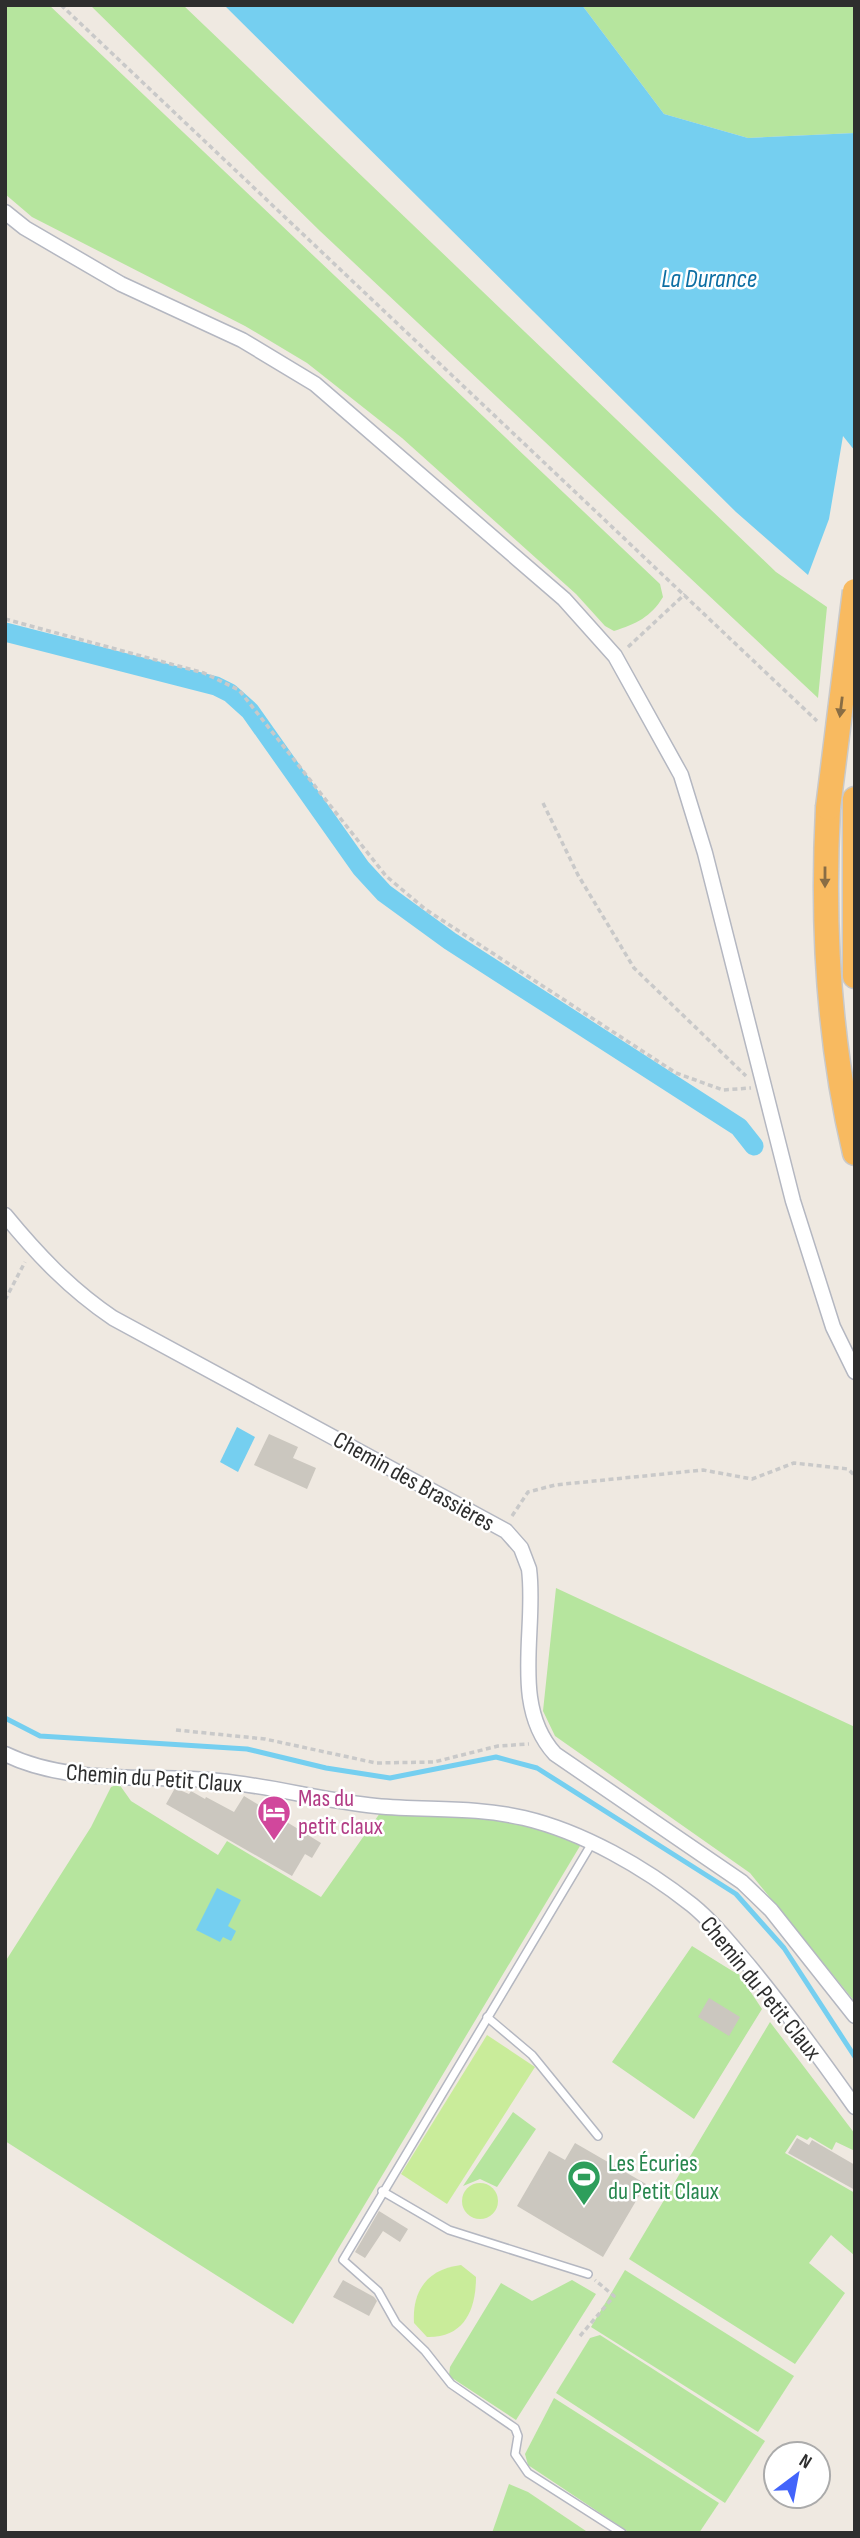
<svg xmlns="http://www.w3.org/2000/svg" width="860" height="2538" font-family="'Sofia Sans Condensed',sans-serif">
<rect width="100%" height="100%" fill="#efe9e1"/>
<g fill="#b6e59e">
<path d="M5,5H49L660,584L663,597C651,617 636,624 614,631L605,626L576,594L402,438L307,363L245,326L32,217L5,194Z"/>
<polygon points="90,5 183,5 776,572 827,607 818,698 320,231"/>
<polygon points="582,5 855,5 855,133 748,138 664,114"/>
<polygon points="556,1588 855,1727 855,2002 750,1873 555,1736 543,1711"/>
<polygon points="119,1784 131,1801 218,1855 227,1841 321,1897 380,1813 466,1812 526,1822 583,1841 293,2324 5,2141 5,1962 91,1827 111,1787"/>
<polygon points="692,1946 734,1972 736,1970 762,2009 694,2119 612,2062"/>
<polygon points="770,2022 855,2134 855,2151 836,2142 832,2150 810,2137 807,2140 797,2135 785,2153 855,2193 855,2256 831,2235 809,2263 845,2293 795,2364 629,2259"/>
<polygon points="513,2112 536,2129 497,2187 480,2179 463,2186"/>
<polygon points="625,2270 794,2376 758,2432 591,2327"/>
<polygon points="572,2280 596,2294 516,2420 449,2376 450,2367 501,2283 532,2301"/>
<polygon points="600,2335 765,2441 725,2503 556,2393 590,2338"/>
<polygon points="554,2398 719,2503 699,2533 630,2533 528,2465 525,2454"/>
<polygon points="509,2484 528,2492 589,2533 492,2533"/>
</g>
<g fill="#c9ec9a">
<polygon points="487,2035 535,2067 447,2204 401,2174"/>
<circle cx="480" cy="2201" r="18"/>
<path d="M461,2265L476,2277C476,2310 464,2338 427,2337L414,2323C412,2290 428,2269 461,2265Z"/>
</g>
<g fill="#75cff0">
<polygon points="224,5 582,5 664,114 748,138 855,133 855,451 843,436 829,519 808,575 736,512"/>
<polygon points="237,1427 255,1437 238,1472 220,1462"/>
<polygon points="217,1888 241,1900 228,1926 236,1931 231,1941 223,1937 220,1942 196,1930"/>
</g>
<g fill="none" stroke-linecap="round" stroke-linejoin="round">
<polyline stroke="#75cff0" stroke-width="5" points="5,1718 40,1736 247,1749 326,1768 390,1778 496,1757 537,1768 736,1894 784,1948 855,2057"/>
<polyline stroke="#75cff0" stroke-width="19" points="5,632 216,686 230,693 250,711 361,868 384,893 450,941 739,1127 754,1146"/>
</g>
<g fill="#cbc7bf">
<polygon points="269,1434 298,1447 293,1458 316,1468 307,1489 254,1465"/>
<polygon points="175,1788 189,1794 191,1791 205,1799 206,1797 234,1812 244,1796 321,1843 312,1858 305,1854 292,1876 166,1804"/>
<polygon points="709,1998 740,2017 729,2036 698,2017"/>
<polygon points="797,2138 809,2145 812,2140 855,2165 855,2190 788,2153"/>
<polygon points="575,2143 646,2184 603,2257 517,2206 549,2151 565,2160"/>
<polygon points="379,2211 408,2229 400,2242 383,2231 365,2258 355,2252"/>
<polygon points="343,2280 374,2297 377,2301 369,2316 333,2297"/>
</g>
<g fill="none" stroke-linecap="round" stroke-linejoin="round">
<g stroke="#b4b7c1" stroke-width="10">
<g id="service">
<polyline points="592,1843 343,2260 378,2291 396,2323 425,2351 451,2384 515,2428 518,2436 515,2454 528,2473 622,2533"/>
<polyline points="487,2017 532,2055 598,2136"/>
<polyline points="382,2191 449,2230 588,2274"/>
</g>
</g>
<g stroke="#b4b7c1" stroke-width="17">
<g id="minor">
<polyline points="5,212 25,228 121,284 242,340 315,384 564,599 615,656 681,775 705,853 793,1201 833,1327 855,1372"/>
<path d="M5,1215C37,1254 70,1289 113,1318L506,1531L521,1548L529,1569C537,1629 510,1705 555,1754L742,1882L771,1910L855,2016"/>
<path d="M5,1754C71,1786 149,1774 219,1781C272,1786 324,1801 376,1806C427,1811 472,1806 524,1818C583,1832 644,1867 692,1905C714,1923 732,1946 750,1967C787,2012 821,2059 855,2107"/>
</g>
</g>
<g stroke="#c9c9c9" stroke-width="27">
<g id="trunk">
<polyline points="855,799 855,976"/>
<path d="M828,808C822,925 828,1040 855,1153"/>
</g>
</g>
<g stroke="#c9c9c9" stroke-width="3.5" stroke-dasharray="5 3.5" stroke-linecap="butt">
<polyline points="61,5 817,721"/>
<polyline points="5,619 204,673 239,690 386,876 425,909 676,1073 723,1090 751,1088"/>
<polyline points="628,647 685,594"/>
<polyline points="543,803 578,875 634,968 746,1076"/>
<polyline points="5,1300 25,1262"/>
<polyline points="512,1516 528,1492 555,1485 703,1470 752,1479 794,1463 848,1469 855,1476"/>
<polyline points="176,1730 265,1739 376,1763 434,1762 498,1746 529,1744"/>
<polyline points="580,2336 614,2296 595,2280"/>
</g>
<use href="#service" stroke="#fff" stroke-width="7"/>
<use href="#minor" stroke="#fff" stroke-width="14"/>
<use href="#trunk" stroke="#f8ba60" stroke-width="24"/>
<g stroke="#c9c9c9" stroke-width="27" stroke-linecap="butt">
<polyline id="trunk-bridge" points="828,808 855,591"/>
</g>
<use href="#trunk-bridge" stroke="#f8ba60" stroke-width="24"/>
</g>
<defs><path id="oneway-solid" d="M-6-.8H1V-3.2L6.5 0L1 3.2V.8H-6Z" transform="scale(1.75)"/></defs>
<g fill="#896d44">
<use href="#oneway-solid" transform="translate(841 707) rotate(97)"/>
<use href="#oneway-solid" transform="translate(825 877) rotate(90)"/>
</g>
<defs>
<g id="hotel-pin" transform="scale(1.75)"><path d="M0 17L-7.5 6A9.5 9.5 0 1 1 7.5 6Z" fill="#d1479c" stroke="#fff"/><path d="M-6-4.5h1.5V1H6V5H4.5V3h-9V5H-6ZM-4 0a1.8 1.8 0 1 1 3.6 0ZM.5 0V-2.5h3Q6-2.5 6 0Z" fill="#fff"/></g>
<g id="stadium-pin" transform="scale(1.75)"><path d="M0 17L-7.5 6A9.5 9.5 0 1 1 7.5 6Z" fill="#2e9e5b" stroke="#fff"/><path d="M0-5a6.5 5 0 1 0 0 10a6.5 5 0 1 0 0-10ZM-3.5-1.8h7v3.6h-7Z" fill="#fff"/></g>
</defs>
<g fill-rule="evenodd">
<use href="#hotel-pin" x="274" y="1812"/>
<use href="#stadium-pin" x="584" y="2177"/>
</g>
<g text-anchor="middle" stroke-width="5" stroke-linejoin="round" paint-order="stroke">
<g font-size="24" fill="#2e2e2e" stroke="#fff">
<text transform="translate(414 1481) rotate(29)" y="8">Chemin des Brassières</text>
<text transform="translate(154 1778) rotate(4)" y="8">Chemin du Petit Claux</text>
<text transform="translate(761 1988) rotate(51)" y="8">Chemin du Petit Claux</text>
</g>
<g font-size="24" fill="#b23c85" stroke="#fff" text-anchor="start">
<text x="298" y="1806">Mas du<tspan x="298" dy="28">petit claux</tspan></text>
</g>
<g font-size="24" fill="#27864d" stroke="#fff" text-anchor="start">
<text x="608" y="2171">Les Écuries<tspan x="608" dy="28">du Petit Claux</tspan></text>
</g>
<g font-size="26" font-style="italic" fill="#0d6fa3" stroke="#fff">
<text x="709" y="287">La Durance</text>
</g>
</g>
<rect width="860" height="2538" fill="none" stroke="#2e2e2e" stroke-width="14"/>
<g transform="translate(797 2475) rotate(32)"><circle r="33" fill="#ffffff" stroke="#ababab" stroke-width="2"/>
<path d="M0-5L12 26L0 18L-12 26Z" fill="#4264fb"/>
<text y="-10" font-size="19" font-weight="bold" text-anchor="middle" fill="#2e2e2e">N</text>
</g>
</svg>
